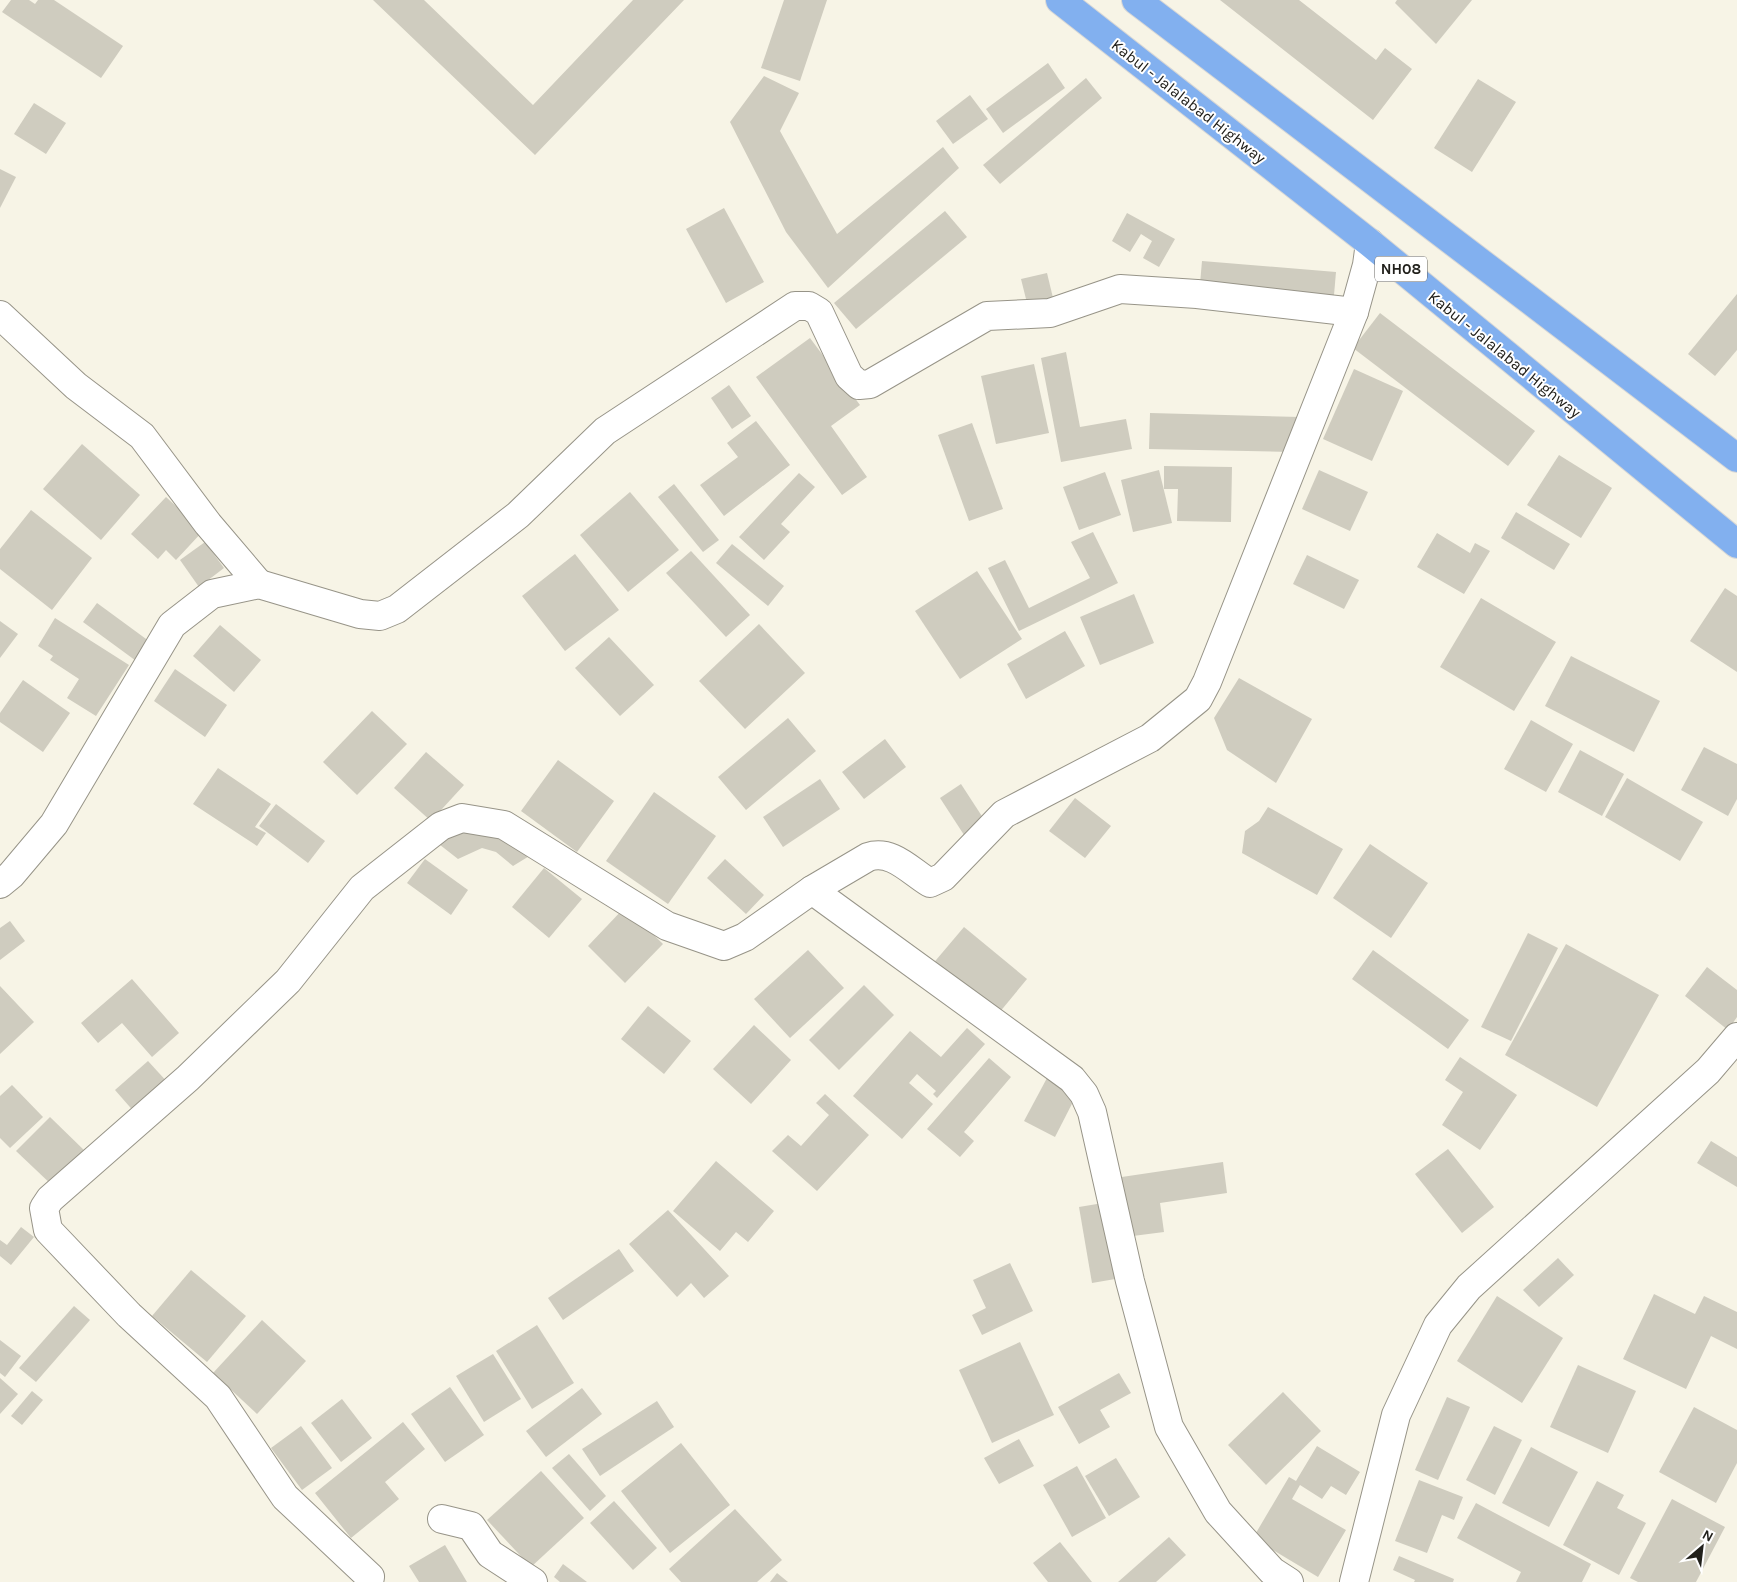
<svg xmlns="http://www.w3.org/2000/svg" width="1737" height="1582" font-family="Karla,sans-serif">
<rect width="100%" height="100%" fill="#f7f4e6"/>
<g fill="#cfccbf">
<polygon points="11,0 29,0 35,4 38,0 54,0 123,46 101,78 2,12"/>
<polygon points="373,0 424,0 533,105 633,0 684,0 535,155"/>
<polygon points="784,0 827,0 800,81 761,68"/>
<polygon points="1220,0 1299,0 1376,60 1385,48 1412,69 1373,120"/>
<polygon points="1397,0 1472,0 1436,44 1395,3"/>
<polygon points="1048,63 1065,88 1003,133 986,109"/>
<polygon points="764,76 799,93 780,131 837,234 943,147 959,168 828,288 786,232 730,122"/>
<polygon points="1086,78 1102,98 1000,184 983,165"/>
<polygon points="1478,79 1516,102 1472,172 1434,148"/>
<polygon points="970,95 988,119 953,144 936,121"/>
<polygon points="34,103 66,123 46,154 14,134"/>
<polygon points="0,169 16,177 0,208"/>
<polygon points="724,208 764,282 726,303 686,229"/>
<polygon points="945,211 967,237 856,329 834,303"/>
<polygon points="1127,213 1175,239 1159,267 1143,258 1152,241 1141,234 1130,252 1112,241"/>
<polygon points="1202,261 1336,272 1334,295 1200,284"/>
<polygon points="1047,273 1054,302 1028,307 1021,279"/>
<polygon points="1737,294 1737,350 1715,376 1688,354"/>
<polygon points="1380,313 1535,431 1508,466 1353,348"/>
<polygon points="810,338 860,405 831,426 867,477 842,495 756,377"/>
<polygon points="1066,352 1080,427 1126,419 1132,449 1061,462 1041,358"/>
<polygon points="1034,364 1049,433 996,444 981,376"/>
<polygon points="1354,369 1403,391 1372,461 1323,439"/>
<polygon points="729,385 751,416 732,429 711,398"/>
<polygon points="1150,413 1300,417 1291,452 1149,449"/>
<polygon points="756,421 790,465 724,516 700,485 738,457 727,443"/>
<polygon points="972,423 1003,509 969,521 938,435"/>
<polygon points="82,444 140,495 101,540 43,489"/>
<polygon points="1559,455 1612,488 1581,538 1527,505"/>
<polygon points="1164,466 1232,467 1231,522 1177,521 1178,489 1164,489"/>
<polygon points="1159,470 1172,523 1133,532 1121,480"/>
<polygon points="1319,470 1368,492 1350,531 1302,509"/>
<polygon points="1105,472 1121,515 1079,530 1063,487"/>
<polygon points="799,473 815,487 781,524 790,532 764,560 739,537"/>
<polygon points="674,484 719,540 703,552 658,497"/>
<polygon points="630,492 679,550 628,592 580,535"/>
<polygon points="166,497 203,531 176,560 166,550 158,559 131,534"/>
<polygon points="31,510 92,558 52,610 0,569 0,549"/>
<polygon points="1516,512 1570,544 1554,570 1501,538"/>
<polygon points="1093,532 1118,583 1019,631 988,568 1005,560 1029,608 1090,578 1071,542"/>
<polygon points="1437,533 1470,553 1475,543 1490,551 1464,594 1417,567"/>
<polygon points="205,542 224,568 199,587 180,560"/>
<polygon points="732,544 784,586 768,606 716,563"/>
<polygon points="691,551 750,615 726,637 666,573"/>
<polygon points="575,554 619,610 565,651 522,596"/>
<polygon points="1307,555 1359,580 1344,609 1293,584"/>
<polygon points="977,571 1022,639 960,679 915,611"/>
<polygon points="1725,588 1737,596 1737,672 1690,641"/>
<polygon points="1134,594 1154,643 1100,665 1080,617"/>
<polygon points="1481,598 1556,642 1514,711 1440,667"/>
<polygon points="97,603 157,647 143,666 83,622"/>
<polygon points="55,618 129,665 96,716 67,698 79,679 50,660 53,656 38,646"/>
<polygon points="0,621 18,634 0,658"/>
<polygon points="759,624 805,673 745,729 699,681"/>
<polygon points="220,625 261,660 234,692 193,656"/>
<polygon points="1065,631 1085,666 1026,699 1007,664"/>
<polygon points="609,637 654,685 620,716 575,668"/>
<polygon points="1571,656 1660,701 1634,752 1545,706"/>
<polygon points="175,669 227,705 205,737 154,701"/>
<polygon points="1239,678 1312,719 1276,783 1227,750 1214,718"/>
<polygon points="23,680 70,713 43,752 0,722 0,713"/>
<polygon points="372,711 407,744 357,795 323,762"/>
<polygon points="788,718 816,751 746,810 718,777"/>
<polygon points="1531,720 1573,744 1546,792 1504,769"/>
<polygon points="885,739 906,767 864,799 842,772"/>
<polygon points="1704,747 1737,764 1737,799 1728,816 1681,790"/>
<polygon points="1580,750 1624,774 1602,816 1558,792"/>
<polygon points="426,752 464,785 431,821 394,788"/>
<polygon points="558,760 614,801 577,852 521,811"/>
<polygon points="218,768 271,804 255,827 266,833 257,846 193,804"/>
<polygon points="1627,778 1703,822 1680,861 1605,817"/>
<polygon points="820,779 840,809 783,847 763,817"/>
<polygon points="961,784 987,824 966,838 940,798"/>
<polygon points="654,792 716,836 668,904 606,861"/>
<polygon points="1075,798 1111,826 1085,858 1049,831"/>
<polygon points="276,804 325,841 308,863 259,826"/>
<polygon points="1268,807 1343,849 1317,895 1242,853 1245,831 1259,821"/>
<polygon points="490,830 531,855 513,866 496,852 482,848 458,859 435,841 464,831"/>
<polygon points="1370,844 1428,883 1391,938 1333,898"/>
<polygon points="425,859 468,890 451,915 407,883"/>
<polygon points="725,859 764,895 746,914 707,878"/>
<polygon points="544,868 582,899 549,938 512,907"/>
<polygon points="625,907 663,944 625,983 588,946"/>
<polygon points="10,921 25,941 0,960 0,928"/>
<polygon points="964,927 1027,979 994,1019 931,966"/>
<polygon points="1528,933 1558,948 1511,1041 1481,1027"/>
<polygon points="1566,944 1659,995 1597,1107 1505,1055"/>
<polygon points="808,950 844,988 790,1038 754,999"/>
<polygon points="1373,950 1469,1020 1448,1049 1352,979"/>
<polygon points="1707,967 1737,990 1737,1017 1728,1030 1685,996"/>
<polygon points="132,979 179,1033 152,1057 122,1023 98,1043 81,1023"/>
<polygon points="864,985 894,1015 839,1070 809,1040"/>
<polygon points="0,986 34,1022 0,1054"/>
<polygon points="648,1006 691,1041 664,1074 621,1039"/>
<polygon points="754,1025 791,1060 751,1104 713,1069"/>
<polygon points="967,1028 985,1044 937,1098 933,1094 936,1091 917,1074 909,1083 933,1104 902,1139 853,1096 910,1031 941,1057"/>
<polygon points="1460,1057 1517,1095 1480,1150 1442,1125 1463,1092 1445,1080"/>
<polygon points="989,1058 1011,1077 964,1132 974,1141 960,1157 927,1129"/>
<polygon points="148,1061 169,1084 136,1114 115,1090"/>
<polygon points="1047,1078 1077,1094 1055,1137 1024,1121"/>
<polygon points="12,1085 43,1117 10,1148 0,1138 0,1096"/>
<polygon points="825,1094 869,1135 817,1191 772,1151 788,1135 801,1146 829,1115 816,1103"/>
<polygon points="50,1117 87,1153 54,1187 16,1151"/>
<polygon points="1711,1141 1737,1157 1737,1187 1697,1163"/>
<polygon points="1448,1149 1494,1207 1462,1233 1415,1174"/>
<polygon points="716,1161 774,1211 748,1242 736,1232 720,1251 673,1211"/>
<polygon points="1223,1162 1227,1193 1160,1203 1164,1232 1125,1237 1115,1178"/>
<polygon points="1109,1202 1121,1278 1092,1283 1079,1207"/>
<polygon points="668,1210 729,1276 704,1298 691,1283 677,1297 629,1244"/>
<polygon points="21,1227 34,1237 11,1265 0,1256 0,1240 7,1245"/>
<polygon points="619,1249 634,1271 563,1320 548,1298"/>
<polygon points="1558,1258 1574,1275 1539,1307 1523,1290"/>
<polygon points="1010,1263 1033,1311 982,1335 972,1315 986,1308 973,1280"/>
<polygon points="191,1270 246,1316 207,1362 152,1316"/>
<polygon points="1654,1294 1695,1314 1704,1296 1737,1312 1737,1349 1711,1336 1686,1389 1623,1359"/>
<polygon points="1497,1296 1563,1338 1522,1403 1457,1361"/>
<polygon points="74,1306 90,1320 36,1382 19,1368"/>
<polygon points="262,1320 306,1361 257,1414 213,1373"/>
<polygon points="537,1325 574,1383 532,1409 496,1351"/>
<polygon points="0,1340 21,1356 5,1377 0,1373"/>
<polygon points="1020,1342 1054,1415 992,1443 959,1370"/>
<polygon points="493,1354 521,1399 484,1422 456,1376"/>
<polygon points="1578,1365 1636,1391 1608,1453 1550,1427"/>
<polygon points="1119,1373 1131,1393 1100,1410 1110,1427 1079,1444 1058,1407"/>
<polygon points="0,1378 18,1394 0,1414"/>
<polygon points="450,1387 484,1435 445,1462 411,1414"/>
<polygon points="582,1388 602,1414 546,1457 526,1431"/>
<polygon points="32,1391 43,1400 22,1425 11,1416"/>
<polygon points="1283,1392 1321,1431 1266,1485 1228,1445"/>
<polygon points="1447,1397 1470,1407 1438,1480 1415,1470"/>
<polygon points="342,1399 372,1438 341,1462 311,1423"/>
<polygon points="657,1401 674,1427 600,1476 582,1449"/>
<polygon points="1694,1407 1737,1430 1737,1463 1716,1503 1659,1472"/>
<polygon points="403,1422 425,1449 385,1482 399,1499 351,1538 315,1493"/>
<polygon points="301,1426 332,1468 302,1490 271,1448"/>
<polygon points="1494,1426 1522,1440 1495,1495 1466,1480"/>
<polygon points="1019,1439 1034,1466 999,1484 984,1458"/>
<polygon points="681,1443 730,1505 670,1553 621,1491"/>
<polygon points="1317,1446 1360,1472 1346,1495 1331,1486 1322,1499 1300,1485 1292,1499 1346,1530 1318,1577 1253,1538 1289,1477 1296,1481"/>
<polygon points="1531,1447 1578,1472 1549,1527 1502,1503"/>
<polygon points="569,1454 606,1496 590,1511 552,1468"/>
<polygon points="1116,1458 1140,1497 1109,1516 1085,1476"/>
<polygon points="1077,1466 1106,1518 1072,1537 1043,1485"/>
<polygon points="541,1471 584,1518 531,1567 487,1520"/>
<polygon points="1419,1480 1463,1497 1454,1520 1442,1515 1427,1553 1395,1541"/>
<polygon points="1597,1481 1624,1495 1617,1508 1646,1523 1619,1575 1563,1545"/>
<polygon points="1672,1499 1725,1527 1696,1582 1638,1582 1630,1578"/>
<polygon points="614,1501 657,1548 633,1570 590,1523"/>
<polygon points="1476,1503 1591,1564 1582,1582 1516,1582 1521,1572 1457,1538"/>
<polygon points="735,1509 782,1560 757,1582 681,1582 669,1569"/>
<polygon points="1169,1537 1186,1555 1156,1582 1118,1582"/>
<polygon points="1060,1542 1092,1582 1048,1582 1033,1563"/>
<polygon points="445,1545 467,1582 419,1582 409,1566"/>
<polygon points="1399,1556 1454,1579 1453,1582 1414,1582 1415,1580 1393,1570"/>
<polygon points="563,1564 587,1582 560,1582 554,1577"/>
<polygon points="777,1573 788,1582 770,1582"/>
</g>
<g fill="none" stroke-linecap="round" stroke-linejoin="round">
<g stroke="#979488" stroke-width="30">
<g id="minor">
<polyline points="0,315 76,386 142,436 208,524 259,584"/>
<polyline points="0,884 11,875 54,824 172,625 212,594 259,584 360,614 380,616 397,609 518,515 605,431 795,306 809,306 819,312 849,376 859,385 870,384 987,316 1050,313 1120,289 1197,294 1354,312"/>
<polyline points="812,890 1072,1079 1084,1094 1092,1112 1130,1281 1169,1427 1218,1512 1272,1571 1289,1582"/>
<polyline points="442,1519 471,1526 490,1554 533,1582"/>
<path d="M369,1582L370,1577L285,1497L218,1397L129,1315L48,1230L44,1208L50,1199L188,1078L288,981L362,888L441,826L462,818L504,825L667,926L724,946L745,937L812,890L868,857C892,849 910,871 930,883L943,877L1004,814L1150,738L1198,699L1207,682L1354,312L1367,265L1370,243"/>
<polyline points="1354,1582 1396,1415 1438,1325 1469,1287 1708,1071 1737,1037"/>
</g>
</g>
<g stroke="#d7d7d6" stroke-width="30">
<g id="trunk">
<polyline points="1060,0 1370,243 1737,544"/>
<polyline points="1136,0 1737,458"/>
</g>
</g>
<use href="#minor" stroke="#fff" stroke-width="28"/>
<use href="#trunk" stroke="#82b0ef" stroke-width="28"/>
</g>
<g text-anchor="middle" stroke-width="4" stroke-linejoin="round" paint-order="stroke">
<rect fill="#fff" stroke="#64635f" stroke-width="1" x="1375" y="256.5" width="52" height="25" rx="4"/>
<g font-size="15" font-weight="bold" fill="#21201b">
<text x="1401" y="274">NH08</text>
</g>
<g font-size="16" fill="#21201b" stroke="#fff">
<text transform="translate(1189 101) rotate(38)" y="6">Kabul - Jalalabad Highway</text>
<text transform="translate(1505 354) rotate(39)" y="6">Kabul - Jalalabad Highway</text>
</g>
</g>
<g transform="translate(1702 1547) rotate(28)" stroke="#ffffff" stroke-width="4" paint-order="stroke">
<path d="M0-4L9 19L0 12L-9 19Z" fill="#21201b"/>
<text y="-8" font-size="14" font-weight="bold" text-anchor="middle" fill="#21201b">N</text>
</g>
</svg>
